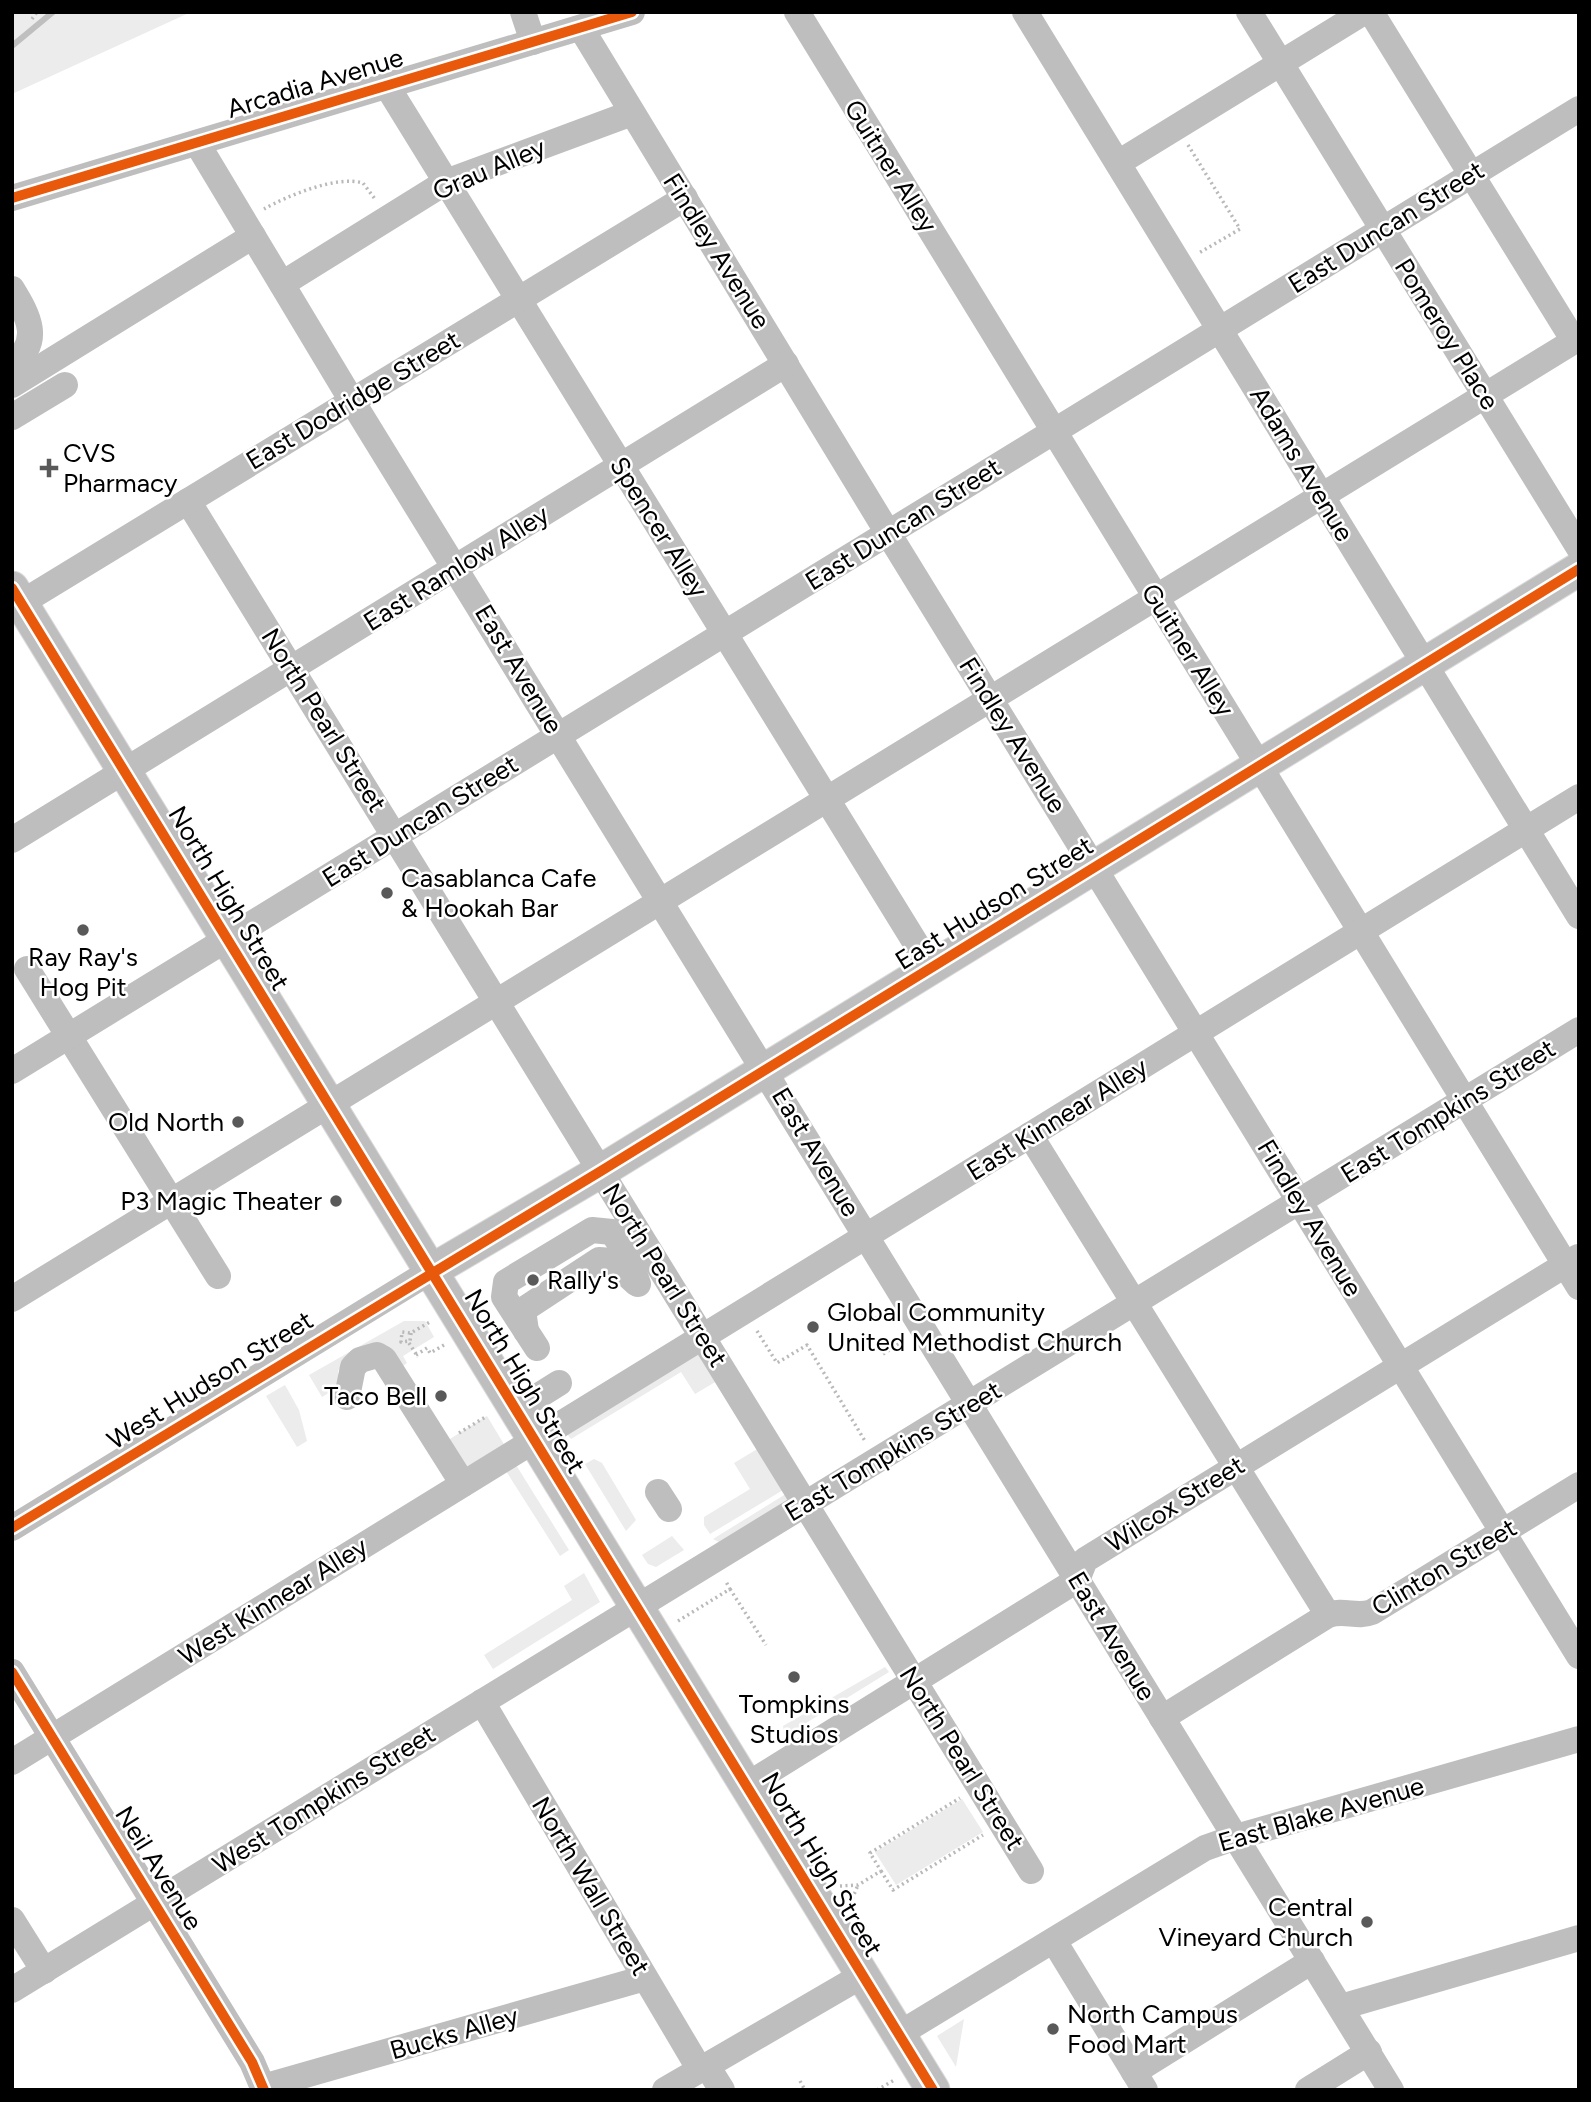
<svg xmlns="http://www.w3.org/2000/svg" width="1591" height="2102" font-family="Figtree,sans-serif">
<rect width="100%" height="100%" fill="#fff"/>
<g fill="#ececec">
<polygon points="12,12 191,12 12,94"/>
<polygon points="404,1321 425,1321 434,1337 403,1356 407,1363 400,1368 344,1362 338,1371 339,1387 322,1397 309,1375"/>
<polygon points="700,1343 722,1378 695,1394 681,1372 571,1439 564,1430"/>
<polygon points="285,1385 299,1410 307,1441 297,1447 266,1396"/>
<polygon points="487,1416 505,1446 468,1466 459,1465 445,1442"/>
<polygon points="764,1445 788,1487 710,1534 704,1525 704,1517 750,1489 734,1463"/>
<polygon points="594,1459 602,1463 636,1520 626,1531 585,1464"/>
<polygon points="516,1465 569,1550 560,1556 506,1471"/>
<polygon points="789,1492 789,1501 721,1543 713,1539"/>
<polygon points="672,1536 684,1550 656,1567 648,1564 642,1555"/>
<polygon points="584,1573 600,1602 493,1669 484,1655 572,1600 564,1586"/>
<polygon points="885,1667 889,1672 785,1736 783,1726"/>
<polygon points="962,1799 983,1832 896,1885 875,1852"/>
<polygon points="964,2019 956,2067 937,2036"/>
</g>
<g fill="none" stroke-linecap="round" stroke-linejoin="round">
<polyline stroke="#bfbfbf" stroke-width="6" points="12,46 53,12"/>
<g stroke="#dbdbdb" stroke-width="35">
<g id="major">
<polyline points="12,588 933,2090"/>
<polyline points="431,1271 601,1171 1579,569"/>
</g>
</g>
<g stroke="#b9b9b9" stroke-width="3.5" stroke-dasharray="2 3.5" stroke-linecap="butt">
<polyline points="32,19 37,12"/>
<polyline points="1188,145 1240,229 1199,253"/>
<path d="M264,209C287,196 337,175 363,183L375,199"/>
<polyline points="859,1309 869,1321 888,1313"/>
<polyline points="757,1331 777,1363 807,1345 865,1441"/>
<polyline points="411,1333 410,1341 401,1342 402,1332 411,1333 430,1322"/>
<polyline points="409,1343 418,1357"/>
<polyline points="883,1354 905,1340"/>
<polyline points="416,1355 427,1348 430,1353 444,1345"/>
<polyline points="459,1433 487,1416"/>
<polyline points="730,1589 766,1645"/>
<polyline points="678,1621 730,1589 725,1580"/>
<polyline points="881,1871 893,1890 983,1835"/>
<polyline points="840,1886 858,1885 881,1871 870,1853 960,1798"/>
<polyline points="850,1904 858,1885"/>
<polyline points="800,2081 805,2090"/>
<polyline points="877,2090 896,2079"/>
</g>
<g stroke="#bebebe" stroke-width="26">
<polyline points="523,12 533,42"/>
<polyline points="797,12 1579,1287"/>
<polyline points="1025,12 1579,916"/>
<polyline points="1249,12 1579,548"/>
<polyline points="1371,12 1574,341"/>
<polyline points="581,28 888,533 1579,1656"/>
<polyline points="387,86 931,968"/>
<polyline points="197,143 352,401 1391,2090"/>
<polyline points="1118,163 1364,12"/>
<polyline points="12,198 632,12"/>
<polyline points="282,284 446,182 632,113"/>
<path d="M12,289C28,315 43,342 12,364"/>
<polyline points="12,385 253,236"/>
<polyline points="12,417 65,385"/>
<polyline points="188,501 1031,1871"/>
<polyline points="21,603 685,198"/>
<polyline points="12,840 786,364"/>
<polyline points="27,969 218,1276"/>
<polyline points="12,1071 1579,109"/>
<polyline points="1030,1135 1328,1615"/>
<polyline points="12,1299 1579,338"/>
<polyline points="526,1331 523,1310 599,1260 612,1261 636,1283"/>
<polyline points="537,1348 504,1297 506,1282 592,1230 612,1232 628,1255 638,1284"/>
<polyline points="347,1397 353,1367 360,1360 377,1355 384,1359 463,1484"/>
<polyline points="516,1410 559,1383"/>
<polyline points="658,1492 669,1509"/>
<polyline points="12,1528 431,1271"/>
<polyline points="12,1672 252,2062 264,2090"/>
<polyline points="482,1702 700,2070"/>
<path d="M1162,1718L1328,1615C1344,1609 1357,1618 1372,1612L1579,1485"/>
<polyline points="12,1762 1579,797"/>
<polyline points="747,1785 1077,1580 1085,1560 1578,1257"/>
<polyline points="12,1920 44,1971"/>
<polyline points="1054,1941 1145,2090"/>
<polyline points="12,1990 1579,1030"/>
<polyline points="1341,2007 1579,1938"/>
<polyline points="899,2034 1205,1848 1236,1837 1579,1739"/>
<polyline points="707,2066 722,2090"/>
<polyline points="1134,2072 1312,1961"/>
<polyline points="263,2087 645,1978"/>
<polyline points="665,2090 863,1975"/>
<polyline points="1308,2090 1369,2052"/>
</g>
<use href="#major" stroke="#bebebe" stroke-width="33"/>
<g stroke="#fff" stroke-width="15">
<g id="cycleway">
<polyline points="12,198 632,12"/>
<polyline points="12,588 933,2090"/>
<polyline points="12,1528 601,1171 1579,569"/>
<polyline points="12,1672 252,2062 264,2090"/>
</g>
</g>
<use href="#cycleway" stroke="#e8590c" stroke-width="10"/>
</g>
<g fill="#595959" stroke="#fff" stroke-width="2.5">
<path d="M45.5 457.5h7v7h7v7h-7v7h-7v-7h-7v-7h7z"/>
<circle cx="387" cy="893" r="7"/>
<circle cx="83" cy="930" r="7"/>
<circle cx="238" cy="1122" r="7"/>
<circle cx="336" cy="1201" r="7"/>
<circle cx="533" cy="1280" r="7"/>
<circle cx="813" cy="1327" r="7"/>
<circle cx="441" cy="1396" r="7"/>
<circle cx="794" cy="1677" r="7"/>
<circle cx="1367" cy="1922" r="7"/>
<circle cx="1053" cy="2029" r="7"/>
</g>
<g text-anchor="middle" stroke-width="5" stroke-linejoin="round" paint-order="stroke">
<g font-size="26" fill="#000" stroke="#fff">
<text transform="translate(315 83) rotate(-17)" y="9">Arcadia Avenue</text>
<text transform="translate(891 166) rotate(58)" y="9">Guitner Alley</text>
<text transform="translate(489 169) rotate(-23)" y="9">Grau Alley</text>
<text transform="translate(1386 227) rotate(-32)" y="9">East Duncan Street</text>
<text transform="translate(717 251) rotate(58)" y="9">Findley Avenue</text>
<text transform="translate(1447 334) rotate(58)" y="9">Pomeroy Place</text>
<text transform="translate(353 400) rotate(-31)" y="9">East Dodridge Street</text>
<text transform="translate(1302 464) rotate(59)" y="9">Adams Avenue</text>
<text transform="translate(903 524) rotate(-32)" y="9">East Duncan Street</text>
<text transform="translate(659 527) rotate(58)" y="9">Spencer Alley</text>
<text transform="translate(456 568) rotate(-32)" y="9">East Ramlow Alley</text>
<text transform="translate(1188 650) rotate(58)" y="9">Guitner Alley</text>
<text transform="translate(519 669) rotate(59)" y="9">East Avenue</text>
<text transform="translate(324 720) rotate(58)" y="9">North Pearl Street</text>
<text transform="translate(1013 735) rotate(58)" y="9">Findley Avenue</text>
<text transform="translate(420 821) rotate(-32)" y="9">East Duncan Street</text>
<text transform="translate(229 898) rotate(59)" y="9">North High Street</text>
<text transform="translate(994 903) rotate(-32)" y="9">East Hudson Street</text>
<text transform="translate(1448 1111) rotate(-32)" y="9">East Tompkins Street</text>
<text transform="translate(1057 1119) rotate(-32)" y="9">East Kinnear Alley</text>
<text transform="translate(816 1152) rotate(59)" y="9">East Avenue</text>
<text transform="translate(1310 1218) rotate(59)" y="9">Findley Avenue</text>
<text transform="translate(665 1275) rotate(58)" y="9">North Pearl Street</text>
<text transform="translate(210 1380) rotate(-32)" y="9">West Hudson Street</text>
<text transform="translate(525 1381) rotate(59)" y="9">North High Street</text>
<text transform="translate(893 1451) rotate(-31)" y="9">East Tompkins Street</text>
<text transform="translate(1175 1504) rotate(-32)" y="9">Wilcox Street</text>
<text transform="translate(1444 1567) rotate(-31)" y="9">Clinton Street</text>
<text transform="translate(273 1601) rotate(-32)" y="9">West Kinnear Alley</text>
<text transform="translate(1112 1636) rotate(59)" y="9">East Avenue</text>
<text transform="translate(962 1758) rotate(58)" y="9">North Pearl Street</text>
<text transform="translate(324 1799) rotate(-32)" y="9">West Tompkins Street</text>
<text transform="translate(1321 1814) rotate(-16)" y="9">East Blake Avenue</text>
<text transform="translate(822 1864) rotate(59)" y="9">North High Street</text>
<text transform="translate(159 1868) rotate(58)" y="9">Neil Avenue</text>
<text transform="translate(591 1886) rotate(59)" y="9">North Wall Street</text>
<text transform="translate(454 2033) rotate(-16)" y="9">Bucks Alley</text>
</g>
<g font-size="26" fill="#000" stroke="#fff" text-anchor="start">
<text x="63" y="462">CVS<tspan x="63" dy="30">Pharmacy</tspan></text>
<text x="401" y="887">Casablanca Cafe<tspan x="401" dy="30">&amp; Hookah Bar</tspan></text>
<text x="83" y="966" text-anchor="middle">Ray Ray's<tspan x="83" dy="30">Hog Pit</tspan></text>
<text x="224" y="1131" text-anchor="end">Old North</text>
<text x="322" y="1210" text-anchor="end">P3 Magic Theater</text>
<text x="547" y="1289">Rally's</text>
<text x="827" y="1321">Global Community<tspan x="827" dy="30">United Methodist Church</tspan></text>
<text x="427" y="1405" text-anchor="end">Taco Bell</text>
<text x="794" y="1713" text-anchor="middle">Tompkins<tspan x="794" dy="30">Studios</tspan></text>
<text x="1353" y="1916" text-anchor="end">Central<tspan x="1353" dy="30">Vineyard Church</tspan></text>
<text x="1067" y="2023">North Campus<tspan x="1067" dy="30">Food Mart</tspan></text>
</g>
</g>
<rect width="1591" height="2102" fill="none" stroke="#000000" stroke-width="28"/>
</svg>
